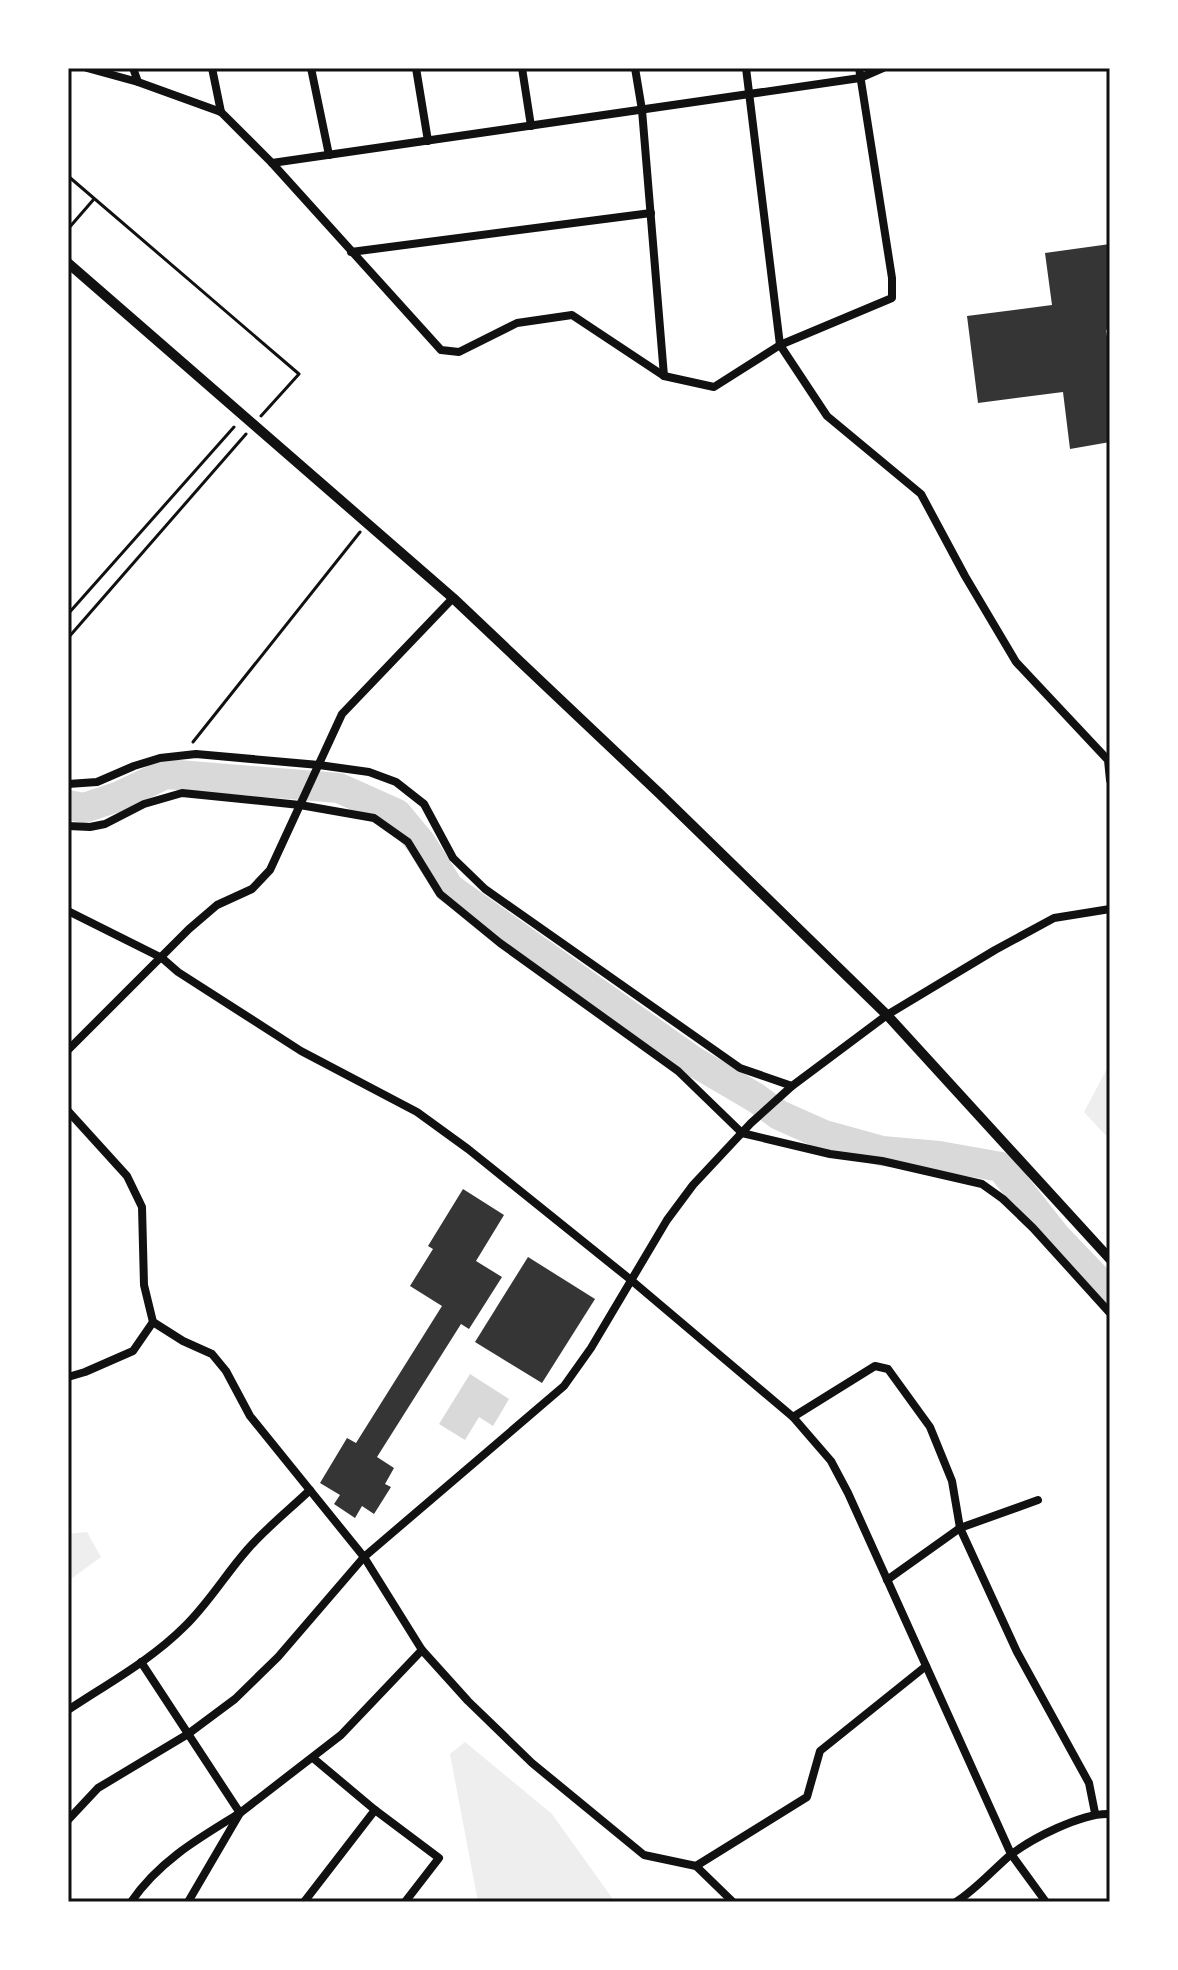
<svg xmlns="http://www.w3.org/2000/svg" width="1178" height="1970" font-family="'Alegreya Sans',sans-serif">
<rect width="100%" height="100%" fill="#fff"/>
<g fill="#eee">
<polygon points="1110,1063 1110,1140 1084,1112"/>
<polygon points="87,1532 101,1557 68,1581 68,1534"/>
<polygon points="465,1742 552,1814 615,1902 478,1902 450,1754"/>
</g>
<polygon fill="#d9d9d9" points="470,1374 509,1399 493,1426 479,1417 465,1440 439,1424"/>
<g fill="none" stroke-linecap="round" stroke-linejoin="round">
<polyline stroke="#d9d9d9" stroke-width="30" points="68,805 84,808 117,797 166,774 339,788 397,814 421,843 449,888 693,1061 756,1098 779,1115 824,1135 882,1151 939,1156 1001,1167 1057,1238 1110,1293"/>
</g>
<g fill="#353535">
<polygon points="1110,244 1110,329 1106,330 1110,358 1110,442 1070,449 1063,392 978,403 967,316 1052,305 1045,253"/>
<polygon points="463,1189 504,1215 476,1261 502,1277 469,1329 461,1324 377,1457 394,1468 385,1484 391,1487 374,1514 362,1506 355,1518 334,1504 340,1495 320,1483 347,1438 356,1443 442,1306 410,1286 433,1249 428,1246"/>
<polygon points="528,1257 595,1299 542,1383 475,1342"/>
</g>
<g fill="none" stroke-linecap="round" stroke-linejoin="round">
<g stroke="#111" stroke-width="3">
<polyline points="68,176 299,374 261,416"/>
<polyline points="68,229 94,199"/>
<polyline points="68,614 234,427"/>
<polyline points="68,638 246,434"/>
<polyline points="193,742 360,532"/>
</g>
<g stroke="#111" stroke-width="8">
<polyline points="87,68 138,82 221,112 272,163 441,350 459,352 517,323 572,315 664,376 714,387 780,345 892,298 892,278 859,68"/>
<polyline points="133,68 138,82"/>
<polyline points="212,68 221,112"/>
<polyline points="311,68 329,155"/>
<polyline points="416,68 428,141"/>
<polyline points="522,68 531,126"/>
<polyline points="635,68 642,110 664,376"/>
<polyline points="746,68 780,345 827,416 921,494 965,576 1016,662 1108,760 1110,780"/>
<polyline points="272,163 860,78 883,68"/>
<polyline points="351,252 651,213"/>
<polyline points="68,784 97,782 134,766 160,758 196,754 319,765 369,772 396,782 424,804 453,858 485,889 740,1068 792,1086"/>
<polyline points="68,826 90,827 105,824 144,804 182,793 300,805 374,818 408,842 440,894 500,943 678,1071 742,1133 830,1154 882,1161 982,1184 1003,1199 1033,1228 1110,1313"/>
<polyline points="68,911 162,958 178,972 301,1051 417,1112 468,1149 631,1280 793,1417 831,1461 848,1493 1011,1854 1046,1902"/>
<polyline points="68,1050 189,929 217,905 252,889 270,870 342,714 453,598"/>
<polyline points="68,1111 127,1176 142,1207 144,1285 153,1322 183,1341 212,1354 226,1371 250,1416 364,1557 422,1650 468,1701 532,1763 644,1855 696,1866 733,1902"/>
<polyline points="68,1377 85,1372 133,1351 153,1322"/>
<polyline points="793,1417 875,1366 888,1369 930,1427 952,1481 960,1528 1017,1652 1089,1783 1095,1813"/>
<polyline points="887,1580 960,1528 1038,1500"/>
<path d="M68,1710C107,1684 151,1660 184,1627C208,1604 225,1575 247,1550C265,1529 289,1510 310,1490"/>
<polyline points="313,1758 375,1810 439,1858 405,1902"/>
<polyline points="68,1820 98,1788 188,1734 235,1699 278,1657 364,1557 564,1386 591,1348 667,1220 693,1185 751,1123 792,1086 887,1015 995,950 1054,918 1110,909"/>
<polyline points="696,1866 807,1797 820,1751 926,1666"/>
<path d="M131,1902C159,1861 199,1838 240,1813L141,1662"/>
<polyline points="188,1902 240,1813 341,1735 422,1650"/>
<polyline points="304,1902 375,1810"/>
<path d="M956,1902C975,1890 991,1872 1008,1857C1030,1839 1083,1812 1110,1814"/>
</g>
<polyline stroke="#111" stroke-width="10" points="68,263 453,598 660,794 887,1015 1110,1259"/>
</g>
<rect width="1178" height="1970" fill="none" stroke="#ffffff" stroke-width="140"/>
<rect x="70" y="70" width="1038" height="1830" fill="none" stroke="#111" stroke-width="3"/>
</svg>
